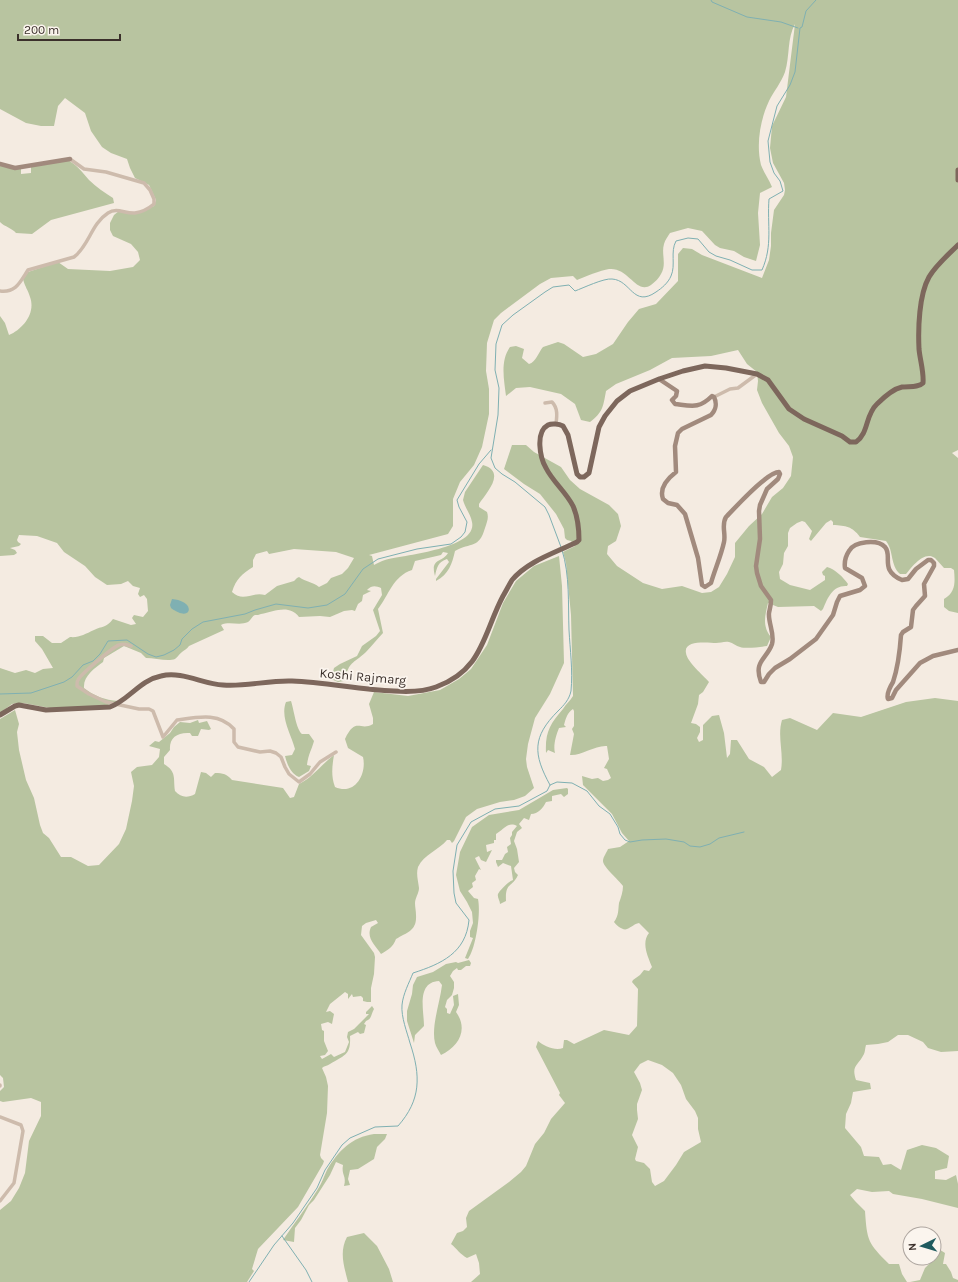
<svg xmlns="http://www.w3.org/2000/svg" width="958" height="1282" font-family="Karla,sans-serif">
<rect width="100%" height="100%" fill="#f4ebe1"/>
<g fill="#b8c4a0" fill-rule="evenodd">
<path d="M0,0H958V450L952,453L958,458V613L949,611L944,607V599C956,592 955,582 954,570L951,568H944C941,565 938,561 935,558C924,550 912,567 906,574H900C890,565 894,551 886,541L860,537C852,526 846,526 833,525V522L831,520L826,523L811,541L809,539L812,531L805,522L802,521L797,523L790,528L788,533V546L784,553L783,564L779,572L780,579L790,585L810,590L825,580V576L823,575L822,572L827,567C835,569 843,577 848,584L847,586C833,585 828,597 823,609L821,611L814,606L778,607L768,603C765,616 762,626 771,637L767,646C760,647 746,649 740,647C736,646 733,643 729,642C725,641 720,643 716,643C710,643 683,639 686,653C687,662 703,675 709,682L703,692L699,695L698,704L691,723L696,724L700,727V732L697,738L699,742L703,740V725L712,716L719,715L724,733L727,758L730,754L731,740H737L749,759L764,767L772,777L781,770C784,753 777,736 782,720L790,718L817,730L833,713L861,717L906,702L935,698L958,701V1051L941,1052L928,1048L923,1042L908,1035H898L888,1042L878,1044L866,1045C865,1048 865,1052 864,1054C858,1066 851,1065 856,1080L870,1083L871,1089L853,1092L851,1103L846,1114L845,1128L861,1147L864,1156L879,1157L883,1165L891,1164L901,1170L907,1150L922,1145L936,1148L949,1156L947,1168L935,1171V1179L946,1180L956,1175L958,1184V1208L922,1199L893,1194L889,1191L872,1192L857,1189L850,1195L855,1201L865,1211C867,1241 868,1243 889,1264H899L902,1274L907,1282H471L480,1274L479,1263L476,1254L467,1258C460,1254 457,1249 451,1244L457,1233L463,1231L467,1227L466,1218L469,1211L509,1182L521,1172L526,1166L535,1144L544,1133L551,1119L565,1103L559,1095L560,1093L536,1047L538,1041C544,1046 555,1051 563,1048L564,1040H567L574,1044L604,1030L629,1035L637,1026L638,989L632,982L633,980L640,975L644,970L649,971L652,967C648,957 641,943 649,933L639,923C634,924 632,927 627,929C623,931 616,925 614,922C619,915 618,910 619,903C621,897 623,892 623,886C619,880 603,867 603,861C603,857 607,852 608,849L620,847L629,841L622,833L612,814L583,785L582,776L592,779L598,778L603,781L608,780L611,778L607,769L604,768L609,759L607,746C595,745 581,756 570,755L574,734L572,729L574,726V711L573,709C567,713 566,718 564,725L566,727L559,728C556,735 553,746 555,753L548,750L546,753C545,732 550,724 563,709C566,704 570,701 573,696L571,615L566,563L563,552L575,546L571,541L567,540L565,538L564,529L556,514L540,494L524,484L504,469L512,445H526L534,452L561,467L570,480L580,489L609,505L618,514L621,526L616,541L608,546L607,554L617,566L643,583L662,589L682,586L702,593L711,592L719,587L727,574L735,557V543L749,526L762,514L772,497L783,488L791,476L793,457L789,446L779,433L762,403L757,390L758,381L757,372L747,364L738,350L711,356L672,358L650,370L616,384L606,391C603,407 603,412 590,422L581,420L575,404L561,394L530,387L516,388L506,396C504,380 500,361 510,347L516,346L524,349L522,358L529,364C536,362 538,353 543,347L558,342L564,344L583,357L596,354L613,344L628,322L639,309L656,304L678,281V254L683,248L692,249L702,255L762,278L769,260L771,246V233L774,210L784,195L785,190L784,183L773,163L770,148L772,126L786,97L795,24C787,38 790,56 785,72C781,83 774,91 769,101C760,120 756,145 761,165C764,173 769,179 772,187L760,193L758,213L760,245L756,261L744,257L734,251L720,248L715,245L702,231L688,228L670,233C668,236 665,240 664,244C661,254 667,264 661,274C659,278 655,282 651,285C636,295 629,267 609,269C601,270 584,277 577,280L573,276L551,278L540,284L501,313L494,320L487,343L486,371L489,389V414L482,447L474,465L460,482L453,499V526L448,534L369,555L372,556L374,565C378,563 381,561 385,560C403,555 478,549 472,522C471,515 465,508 463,500L465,492L483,465C507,472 486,493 479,504V507L487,512C489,518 487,522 485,528C479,549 471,542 455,551C452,564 449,574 436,581V579L449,562L447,559C438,562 437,567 435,576C430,558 442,563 448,553L443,552L441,555L415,561L412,570C393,576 389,595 378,609L383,633C377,639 372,646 366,652C352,665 350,660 344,681L338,682L331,679L334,668L340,664L357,656L362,646L376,636L380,631L373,610L382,595L381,588C376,586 372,585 367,590L371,591L363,595L362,601L358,604L355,611L352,610L344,611L330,617L320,616L299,617C290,604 274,611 261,614C259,615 257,615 255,615C252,616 251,620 248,622C240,626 229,621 221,625L224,630L189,646C187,649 184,650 182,652C179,654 178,657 175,659C168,662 155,658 146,658L141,653L124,646L104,658L103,662C95,668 83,676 84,688C94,696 105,700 118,701L103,707L50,708L23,703H17L12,704L0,713V668L15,673L26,670L35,673L43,669L53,668L42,649L35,641V636H43L52,643H61L70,637C79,638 85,634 94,630C102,626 106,628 113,619L131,625L136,624L132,618L134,615L143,617L148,611L147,599L144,595L140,597L138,594L140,588L133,586L128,581L121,584L107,585L95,577L85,566L64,552L57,543L37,536L19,535L17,540L18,542L21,544L19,546L10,548L15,550L17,553L14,555L0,556V316L5,323L9,335C23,329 36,313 30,297C28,290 25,287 23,279L28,272L58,262L68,269L110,271L133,267L140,260L138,252L131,244L113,236L110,230V223L114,215L119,211L134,213L154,206L156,200L149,185L135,178L130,168L127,159L111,153L102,147L91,131L85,113L65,98L58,106L54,126H41L26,123L0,109ZM294,549L336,552L354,558L348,568L342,574L331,578L327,583L319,587C313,582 306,582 299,577L297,578L294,581L277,586L265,595C252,591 244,603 232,592C236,579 242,574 253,567V560L256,554L267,551L269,554ZM648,1060L662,1065L673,1073L681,1085L686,1099L695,1111L698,1118V1129L701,1142L684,1152L676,1165L664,1181L655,1186L652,1182L650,1169L644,1163L636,1161L635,1159L638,1147L632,1135L638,1119L637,1110V1104L642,1090L640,1083L634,1072L640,1064Z"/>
<path d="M68,160C79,167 81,171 89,180C96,187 105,193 113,198L114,203L51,220L32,234L16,233C12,228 5,227 0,222V165L21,169V174L31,173V167Z"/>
<path d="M559,556L562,586L564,663L550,694L535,718L528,744L526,759L527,767L534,788L525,796L514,800L500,802L477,809L466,817L454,841L452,843L450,840H447C439,850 424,854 418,867C416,874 418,880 419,888C419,893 415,898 415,903C415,907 416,911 416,915C417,931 407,932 396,939C393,947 388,950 381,954C375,945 366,938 371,927L378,923L376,920L366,923L362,926L361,935L374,953L375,957L374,974L371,988V1002H367L363,1001V998L361,996L353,997L352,994L348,999V994L345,992L330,1004L326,1012L330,1011L334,1014L332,1024L328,1022L321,1024L322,1030L324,1031V1041L328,1051L325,1055L320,1056L322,1059L331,1054L334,1057L345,1052L349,1042L347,1037L348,1032L354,1029L369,1014H366V1012L372,1006L374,1009C371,1014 372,1019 366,1021L364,1024L366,1025L364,1033L360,1034L358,1032L350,1036C351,1055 345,1055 330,1064C327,1066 324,1066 322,1068L326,1077L328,1086L327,1113L320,1155L321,1158L324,1161L323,1164L298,1207L258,1249L252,1269L254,1271L247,1282H0V1210L11,1201L19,1188L25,1173L29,1141L41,1116V1102L31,1098L3,1102L0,1101V1091L4,1087L3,1078L0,1075V719L15,710L19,724L17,732L19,750L26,780L34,798L40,825L43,833L49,838L61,857H71L88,866L99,865L119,844L126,829L132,801L134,786L131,772L137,767L152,765L159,757L160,749L149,746L155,741L159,742L170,733L174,727L180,722L190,723L198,720L199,723L207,721L211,729L209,730L201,729L198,736H192L190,733C177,732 169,738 170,750L164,757V764C177,772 173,778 175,791C181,798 188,798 195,794L201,772L206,773L211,777L215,773C223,773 227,774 232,780L283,788L290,798L294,797L299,784C312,778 322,764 334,755C332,767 331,776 335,787C355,796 367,774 363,757L348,748L345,739C356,716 360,732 373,724V718L369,704L374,692L408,696L440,690L459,679L471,669L487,645L503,603L516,581L534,566Z"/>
<path d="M291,701C294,710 296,729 302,734H309L314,741C312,749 308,755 307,765L311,766L309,771L299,777C291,774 287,764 285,756L292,755L295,749C291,734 280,717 286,702Z"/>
<path d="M567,788L568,789V794L564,797L561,794L552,796V801L546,802C543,808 538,814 531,814L529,820L524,818L519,824L522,828L517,832L514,841L517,849L519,862L514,868L515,872L518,875C512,888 505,882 506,901L500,904C500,901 497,897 498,894C500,890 509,881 513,880L511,866L503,863L498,867L496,862V860H502L505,854L508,852L507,847L511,844L510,838L512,835V832L517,826C508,821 503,830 496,834V840H494V843L486,845L487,852L492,850L486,862L481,860L479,856L475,858L481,870L479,869L475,876L476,880L472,883L473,887L468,891L474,898L478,899C481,913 476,948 468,959L465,958L473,938L470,937V931L473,923L472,912L467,902L460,891L456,875L460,852L472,827L489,815L519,810L553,790Z"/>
<path d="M469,960L471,963L470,966H466L461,970H458L457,968L453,971L450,976L454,982V988L452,995L447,1000L445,1007L447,1009V1013L450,1014L454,1005L453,996L458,994L459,1005L456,1012C469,1030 458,1047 441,1055C439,1051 436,1047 435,1043C431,1026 440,1003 442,985L439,981C416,982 424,1011 424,1026L415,1035L414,1043L407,1021V1011L412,994L413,985L417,977L433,972L446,964L456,962L458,963Z"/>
<path d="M374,1134H387L385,1139L377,1147L374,1159L358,1169L350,1170L348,1179L350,1185L344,1186C347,1176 341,1175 343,1165L336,1162L330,1175L314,1200L309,1205L301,1220L295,1228L294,1242L283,1240C294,1223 307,1207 318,1189C322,1183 324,1176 327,1170C338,1151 352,1137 374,1134Z"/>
<path d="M364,1233L377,1246L389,1269L393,1282H348C344,1266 339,1252 347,1237Z"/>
<polygon points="934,1246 945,1253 943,1264 946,1264 951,1272 953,1278 958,1280 958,1282 910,1282 920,1280 925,1268 934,1259"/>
</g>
<path fill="#7fb0b2" d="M172,599C197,601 192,624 171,608L170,605Z"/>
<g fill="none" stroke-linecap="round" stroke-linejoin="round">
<g stroke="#7fb0b2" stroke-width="1">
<polyline points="711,0 712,2 747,17 781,22 798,28"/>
<path d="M561,547L549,515L545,507L515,482L502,474L495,468L491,458L498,415L499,388L495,370L496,344L502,325L513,315L545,292L553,287L569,285L575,291C583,288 604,278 612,279C631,280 633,308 656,292C662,288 668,283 671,276C676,265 670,252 676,241L688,238L698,239L709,252L716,256L730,260L752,270H762C773,245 767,225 769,199L783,191L780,181L774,173L770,162L768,141L777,106L790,85L795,72L800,28L802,27L806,11L816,0"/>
<polyline points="0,694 31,693 64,682 72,677 83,665 93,661 100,654 108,641 127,640 148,654 156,657 164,655 174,650 180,645 182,639 192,629 203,622 245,614 255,610 276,604 308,608 327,605 345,594 363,569 378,559 417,549 451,544 461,537 465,532 467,522 459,507 457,500 479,464 491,450"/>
<path d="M550,785C533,754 532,737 558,711C564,705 569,700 571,691C573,671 570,649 569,630C568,604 570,575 562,550"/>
<polyline points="282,1236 306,1270 312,1282"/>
<path d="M249,1282L274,1245L293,1223L317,1188L325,1170L342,1145L350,1138L375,1127L398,1126C421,1100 421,1076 410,1043C407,1032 401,1017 402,1005C403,994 409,983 413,973C441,964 466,953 469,920L456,903L454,893L453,871L457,845L471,822L495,809L519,806L547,791L550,785L557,782L572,783L587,791L599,806L610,814L618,827L620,834L625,840L630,842L642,840L666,839L684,842L690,846L700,847L710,844L719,838L744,832"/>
</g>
<g stroke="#cdbbac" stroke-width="3.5">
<path d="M0,291C16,293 20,282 28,270L74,257C89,246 91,224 108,213C117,207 125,214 135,213C142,212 148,209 154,204V199L150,190L144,183L106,172L84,169L70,159"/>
<polyline points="714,397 730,389 738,388 757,374"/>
<path d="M545,403L552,402C558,408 557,416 556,424"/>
<path d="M131,646C127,645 124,643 119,645C113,647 80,675 78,680C77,681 77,685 77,686L89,694L106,702L139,709H149L153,711L163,737L177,720C198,717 219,712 234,729V742L238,747L260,752L270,751L276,753L281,757L285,767L289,774L299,782L310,774L320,762L336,752"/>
<polyline points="0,1085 0,1086"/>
<polyline points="0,1117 21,1125 23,1131 14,1183 0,1201"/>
</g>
<g stroke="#a18a7d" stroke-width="4.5">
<polyline points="0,164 15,168 70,159"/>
<path d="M659,379L677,391L676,396L672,400L675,404C692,406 699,409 712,396L714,397C717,403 716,410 711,415L682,429L678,433L675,446L676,472C667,479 659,488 663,499L668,503L677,505L685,514L698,558L702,585L705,587L711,583C715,569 721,556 724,542C726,533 721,525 726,517C735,508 767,472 779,472L780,474L778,479L767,489L760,505L759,511L760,539L756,566L757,573L761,586L771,600C771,605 770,608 769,613C768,623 775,634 772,644C767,659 753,661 761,682H764L769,674L775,668L790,659L816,639L833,615L837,602L840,596L860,590L865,586L862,578L845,568C844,561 845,557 849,551C854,541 878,539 885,547C893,556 879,570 902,580L908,579L916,569L928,560H931L934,563V566L924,584L925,596L916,606L913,610L911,627L903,632L901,635C900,650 898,667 893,682C890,687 886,694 888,699L892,698L896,690L920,663L933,656L958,650"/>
</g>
<g stroke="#7d675c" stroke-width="5">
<polyline points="958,170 958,180"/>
<path d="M0,715L15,706L19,705L46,710L110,707C129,700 140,680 161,676C182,671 203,684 223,685C246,687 269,680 292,681C326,682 360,690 394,691C409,692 423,692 436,687C483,670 483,634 503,596C506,591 509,585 512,580C528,561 555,553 577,542L579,540C579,530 577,515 573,506C566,492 553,482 546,468C540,458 535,432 548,425C552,423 559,424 563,426L568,435L577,474L580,477H584L589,473L599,427L605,416L617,401L630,391L659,379L683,371L705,366L726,368L757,374L768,380L789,409L804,419L842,436L850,442H856C869,433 865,415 877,404C883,398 893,389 902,387C909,386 918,388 923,383C924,372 920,360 919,349C918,328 919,295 929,277C936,265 948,255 958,245"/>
</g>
</g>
<g text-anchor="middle" stroke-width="3.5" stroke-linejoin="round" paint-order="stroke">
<g font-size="13" fill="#3b302b" stroke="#fbf5ee">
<text transform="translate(363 676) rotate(5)" y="5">Koshi Rajmarg</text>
</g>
</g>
<g transform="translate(922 1246) rotate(265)"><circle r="19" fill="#fbf5ee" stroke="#aea6a0"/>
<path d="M0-3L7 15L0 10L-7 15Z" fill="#1f5a5e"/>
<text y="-6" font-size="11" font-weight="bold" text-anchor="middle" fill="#3b302b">N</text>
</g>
<path d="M18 34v6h102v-6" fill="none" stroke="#3b302b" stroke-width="2"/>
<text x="24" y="34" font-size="12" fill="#3b302b" stroke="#fbf5ee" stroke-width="3" paint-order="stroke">200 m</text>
</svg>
